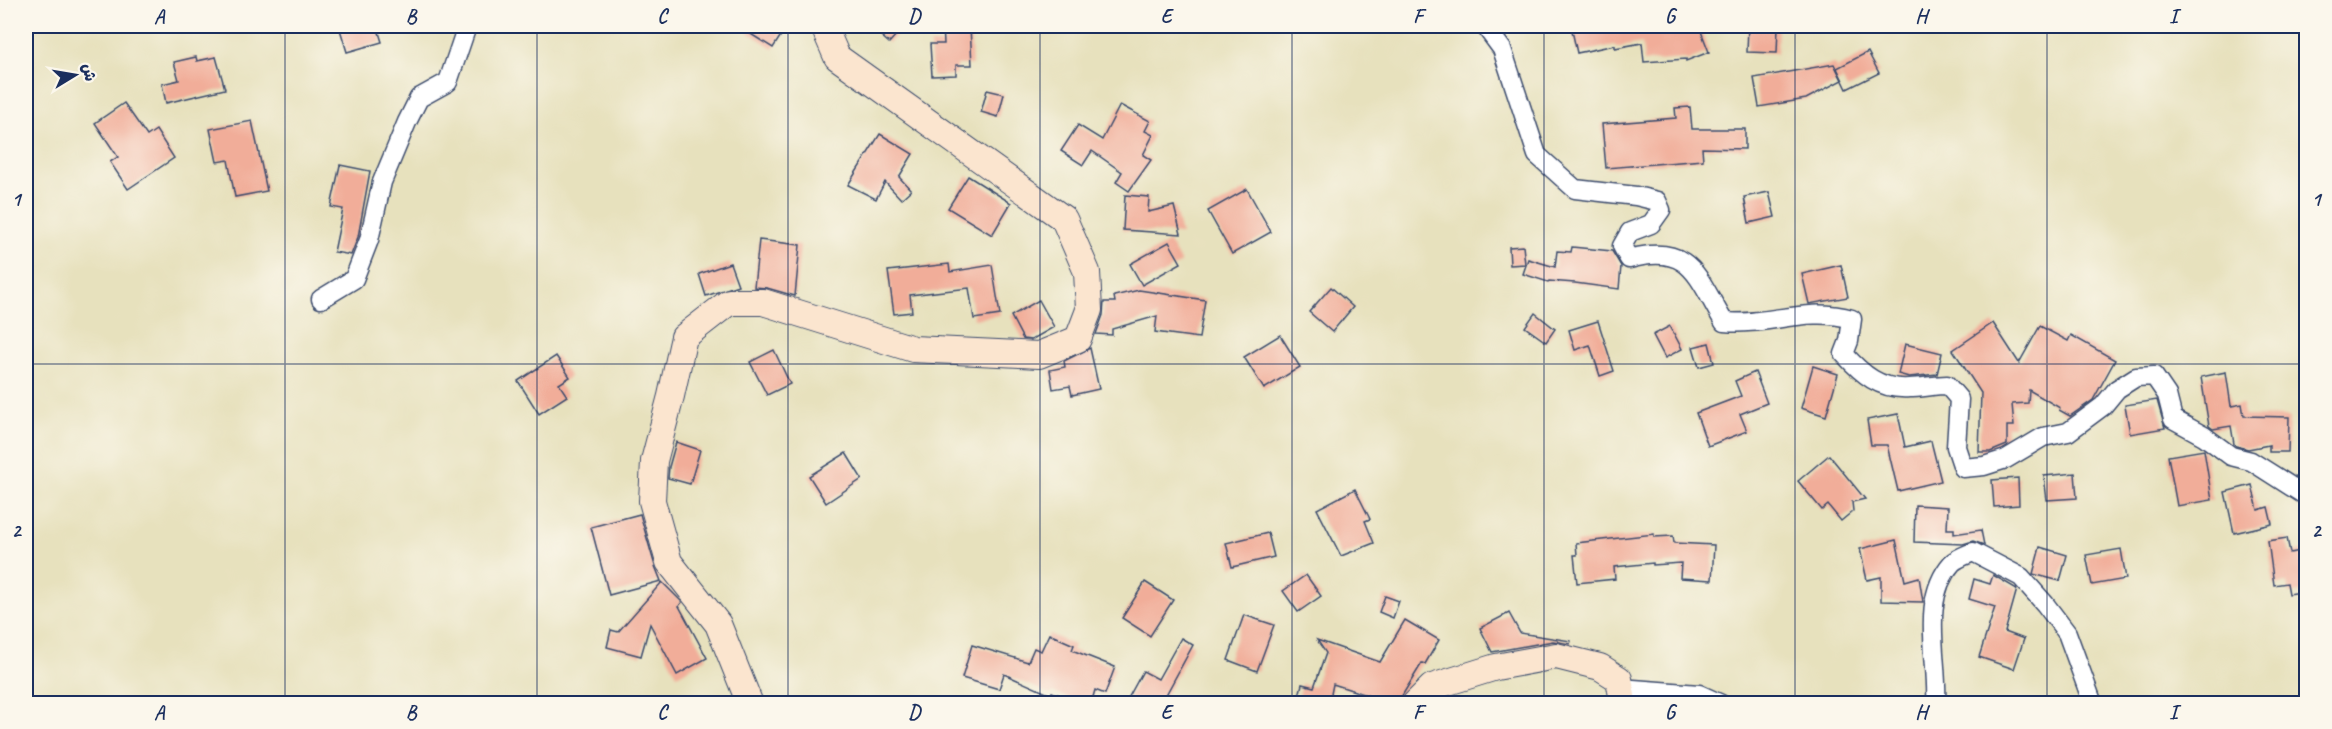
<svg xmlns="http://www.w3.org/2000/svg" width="2332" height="729" font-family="Caveat,'Playpen Sans Arabic',sans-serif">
<rect width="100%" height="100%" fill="#fbf7ec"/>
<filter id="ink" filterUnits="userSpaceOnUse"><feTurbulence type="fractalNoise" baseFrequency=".0167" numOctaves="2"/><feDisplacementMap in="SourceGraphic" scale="12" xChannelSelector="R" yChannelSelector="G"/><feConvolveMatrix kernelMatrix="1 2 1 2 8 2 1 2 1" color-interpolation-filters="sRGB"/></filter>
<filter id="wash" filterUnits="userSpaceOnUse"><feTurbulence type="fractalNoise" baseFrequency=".008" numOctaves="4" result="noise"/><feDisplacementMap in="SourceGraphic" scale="24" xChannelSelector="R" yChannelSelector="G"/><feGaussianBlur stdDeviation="1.35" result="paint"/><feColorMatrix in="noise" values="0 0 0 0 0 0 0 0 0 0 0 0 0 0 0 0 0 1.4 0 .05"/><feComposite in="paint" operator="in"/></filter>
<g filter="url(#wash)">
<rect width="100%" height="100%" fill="#e7e1bd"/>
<g id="blocks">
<g fill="#f1ad99">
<polygon points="339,26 377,26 382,42 347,52"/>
<polygon points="738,26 787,26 773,48"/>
<polygon points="870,26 904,26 889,43"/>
<polygon points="943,26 970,26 972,65 956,65 956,75 932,76 930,44 944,44"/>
<polygon points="1571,26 1699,26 1709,52 1686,61 1686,59 1644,62 1642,43 1615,48 1615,45 1577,53"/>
<polygon points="1748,26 1778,26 1777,53 1747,52"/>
<polygon points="1868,52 1879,73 1847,89 1837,68"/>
<polygon points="196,57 197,61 216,57 225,89 166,103 162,84 179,80 174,62"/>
<polygon points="1834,64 1842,80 1806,99 1759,107 1754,78"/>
<polygon points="987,90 1004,94 998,117 981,112"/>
<polygon points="124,103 147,136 156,130 174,158 128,189 110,162 118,157 95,123"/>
<polygon points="1120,105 1150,121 1145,131 1153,135 1143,155 1151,160 1129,191 1116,182 1122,172 1092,151 1083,165 1061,151 1078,125 1102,140"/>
<polygon points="1690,107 1692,129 1745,129 1745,149 1702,148 1703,160 1606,168 1602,124 1676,118 1675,108"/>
<polygon points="252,121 267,191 235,197 228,160 217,162 210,129"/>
<polygon points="880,134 913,154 899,177 911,190 901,199 885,182 876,199 848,185"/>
<polygon points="340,165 370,171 358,237 351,255 334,252 343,209 331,207"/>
<polygon points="968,176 1011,203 992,235 948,208"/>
<polygon points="1247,189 1271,232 1232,254 1208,211"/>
<polygon points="1769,192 1775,217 1749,223 1744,197"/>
<polygon points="1125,195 1149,197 1148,212 1174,206 1181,234 1123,230"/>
<polygon points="759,240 800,245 795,296 767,288 754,287"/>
<polygon points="1169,242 1181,263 1142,285 1130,264"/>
<polygon points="1523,246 1525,264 1510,265 1509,247"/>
<polygon points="1572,247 1612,251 1621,266 1619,289 1575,283 1549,281 1548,282 1523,274 1528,259 1555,267 1557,251 1571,252"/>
<polygon points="730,263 738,285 706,296 699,274"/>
<polygon points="949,264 950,272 992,265 1000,315 974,319 969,288 910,295 912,312 894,314 888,271"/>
<polygon points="1841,265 1848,297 1809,304 1802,274"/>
<polygon points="1331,287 1353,307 1332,332 1309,312"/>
<polygon points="1139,290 1205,300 1199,338 1155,332 1157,316 1112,329 1112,335 1096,334 1103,315 1104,302 1115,302 1114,296"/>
<polygon points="1039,300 1054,327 1031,340 1023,339 1011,316"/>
<polygon points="1535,313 1555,329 1546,342 1525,327"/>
<polygon points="1598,321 1614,371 1600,376 1590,345 1575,350 1569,330"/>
<polygon points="1993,323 2019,363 2040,326 2068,341 2071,335 2115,360 2093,400 2070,416 2059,410 2060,408 2029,390 2028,403 2012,404 2014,426 2007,426 2007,445 1990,452 1979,452 1981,393 1953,350"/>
<polygon points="1670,326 1682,349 1665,358 1653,335"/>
<polygon points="1280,335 1300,367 1264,389 1244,357"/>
<polygon points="1709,343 1714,363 1699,367 1693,347"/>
<polygon points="1905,344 1942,353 1937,374 1909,377 1898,374"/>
<polygon points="1090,348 1099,389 1072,395 1070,386 1053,389 1050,370 1065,367 1064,361"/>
<polygon points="774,350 790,384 767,395 750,362"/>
<polygon points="556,356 570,377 559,384 567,396 539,414 518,381"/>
<polygon points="1813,366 1838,374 1826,416 1801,408"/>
<polygon points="1755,372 1767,403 1740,414 1747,431 1708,446 1696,413 1741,396 1735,381"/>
<polygon points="2226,372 2231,406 2242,404 2244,416 2289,417 2288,452 2269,452 2269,445 2248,449 2236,446 2234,444 2231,426 2213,429 2209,426 2201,377"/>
<polygon points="2157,400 2165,428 2130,434 2125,405"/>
<polygon points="1898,414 1905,447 1931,441 1941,481 1898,491 1887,445 1871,445 1867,420"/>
<polygon points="676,442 700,450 690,484 668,478 669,467"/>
<polygon points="2204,450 2212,500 2177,506 2168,456"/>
<polygon points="846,453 862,479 826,503 809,476"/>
<polygon points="1829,455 1865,499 1852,502 1853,511 1841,521 1828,505 1822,510 1798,481"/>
<polygon points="2075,473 2077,498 2047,500 2044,476"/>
<polygon points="2018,478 2019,505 1994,507 1992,480"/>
<polygon points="2252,485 2258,510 2268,507 2272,524 2234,533 2225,492"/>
<polygon points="1355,489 1370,519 1365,521 1374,543 1341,556 1317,509"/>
<polygon points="1915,505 1948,507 1947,529 1954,529 1954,534 1981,530 1984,545 1973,541 1963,544 1914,542"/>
<polygon points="640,514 655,566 661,581 609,595 591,527"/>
<polygon points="1268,533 1274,557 1232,567 1226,543"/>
<polygon points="1654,534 1654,537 1673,536 1674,543 1714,545 1712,580 1680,578 1681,563 1653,565 1653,563 1614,567 1615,579 1577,583 1574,555 1577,555 1576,543"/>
<polygon points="2287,538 2290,553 2307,550 2307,591 2289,594 2287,583 2274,585 2268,541"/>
<polygon points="1896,540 1905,581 1919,577 1923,602 1881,601 1881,577 1867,580 1860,549"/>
<polygon points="2040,547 2067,555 2060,581 2033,574"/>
<polygon points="2121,549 2126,579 2092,585 2086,555"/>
<polygon points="1306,575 1321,596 1298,612 1283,591"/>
<polygon points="1993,575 2017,589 2005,632 2024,639 2014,669 1979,657 1995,607 1969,599 1974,579 1990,584"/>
<polygon points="662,582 682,602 679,606 707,658 677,675 650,624 641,656 607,647 611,630 618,632"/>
<polygon points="1145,582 1173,600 1150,636 1122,618"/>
<polygon points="1385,596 1399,601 1393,618 1379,612"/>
<polygon points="1509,613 1520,633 1571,641 1570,644 1553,641 1492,652 1480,628"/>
<polygon points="1244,615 1274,625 1257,671 1228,660"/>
<polygon points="1405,620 1439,640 1425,664 1422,663 1397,704 1361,704 1367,695 1333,684 1329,704 1297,704 1302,684 1314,687 1326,653 1317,640 1380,662"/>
<polygon points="1049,634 1074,645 1072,650 1115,667 1105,694 1095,690 1091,704 1083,704 1052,692 1051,695 1004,674 999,689 962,678 972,645 1028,662 1034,648 1041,651"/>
<polygon points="1181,638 1193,645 1161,704 1125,704 1143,671 1158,679"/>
</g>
</g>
</g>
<g filter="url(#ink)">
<use href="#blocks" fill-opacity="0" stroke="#3a4a6c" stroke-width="1.5"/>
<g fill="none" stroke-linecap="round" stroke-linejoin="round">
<g stroke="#3a4a6c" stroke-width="21">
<g id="street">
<path d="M1485,26L1502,49L1537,155L1575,189L1636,196L1657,201L1661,210L1651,224L1630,232L1622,246L1629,259C1691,242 1697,277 1724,322C1768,326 1807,306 1852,319L1849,341L1844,354C1862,374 1880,390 1909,388C1922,388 1934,385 1947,385L1959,399L1956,447L1963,468L1984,466L2006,459L2043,437L2068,432L2103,406L2117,389L2136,377L2154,376L2167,395L2173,419L2204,436L2231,456L2251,461L2306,496"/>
<polyline points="321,299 354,279 369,240 382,182 407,122 419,98 448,82 467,26"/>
<polyline points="1620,688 1699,694 1721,704"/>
<path d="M1936,704C1939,659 1919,600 1952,563C1957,558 1966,555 1973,552L2021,577L2045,604L2067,633L2093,704"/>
</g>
</g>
<g stroke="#3a4a6c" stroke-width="28">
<g id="secondary">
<polyline points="750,704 718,624 669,562 652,501 654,461 671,396 684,337 729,302 763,302 913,349 1039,355 1078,339 1089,310 1087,272 1064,219 837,57 827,34 828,26"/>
<polyline points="1415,704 1432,687 1496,667 1556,656 1600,667 1619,679 1622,696 1621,704"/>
</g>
</g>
<use href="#street" stroke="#fff" stroke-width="18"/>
<use href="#secondary" stroke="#fbe5cf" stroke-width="26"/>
</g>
</g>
<path fill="none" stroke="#1b2f5e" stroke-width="1.5" stroke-opacity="0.55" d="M285,26V704M537,26V704M788,26V704M1040,26V704M1292,26V704M1544,26V704M1795,26V704M2047,26V704M26,364H2306"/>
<rect width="2332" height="729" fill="none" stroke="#fbf7ec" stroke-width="66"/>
<g transform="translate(75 75) rotate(79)" stroke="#fbf7ec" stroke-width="4.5" paint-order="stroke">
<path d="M0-4.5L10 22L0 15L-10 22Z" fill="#1b2f5e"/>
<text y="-9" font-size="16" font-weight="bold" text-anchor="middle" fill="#1b2f5e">ش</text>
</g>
<rect x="33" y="33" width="2266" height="663" fill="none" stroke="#1b2f5e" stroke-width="2"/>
<g font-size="20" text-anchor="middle" font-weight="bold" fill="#1b2f5e">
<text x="159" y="23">A</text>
<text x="411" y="23">B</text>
<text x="662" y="23">C</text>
<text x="914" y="23">D</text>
<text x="1166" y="23">E</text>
<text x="1418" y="23">F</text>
<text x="1670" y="23">G</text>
<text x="1921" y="23">H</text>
<text x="2173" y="23">I</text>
<text x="16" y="206">1</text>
<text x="2316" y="206">1</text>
<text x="16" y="537">2</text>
<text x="2316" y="537">2</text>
<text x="159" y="719">A</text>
<text x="411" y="719">B</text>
<text x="662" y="719">C</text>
<text x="914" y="719">D</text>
<text x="1166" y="719">E</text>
<text x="1418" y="719">F</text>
<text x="1670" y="719">G</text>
<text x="1921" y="719">H</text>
<text x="2173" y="719">I</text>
</g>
</svg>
